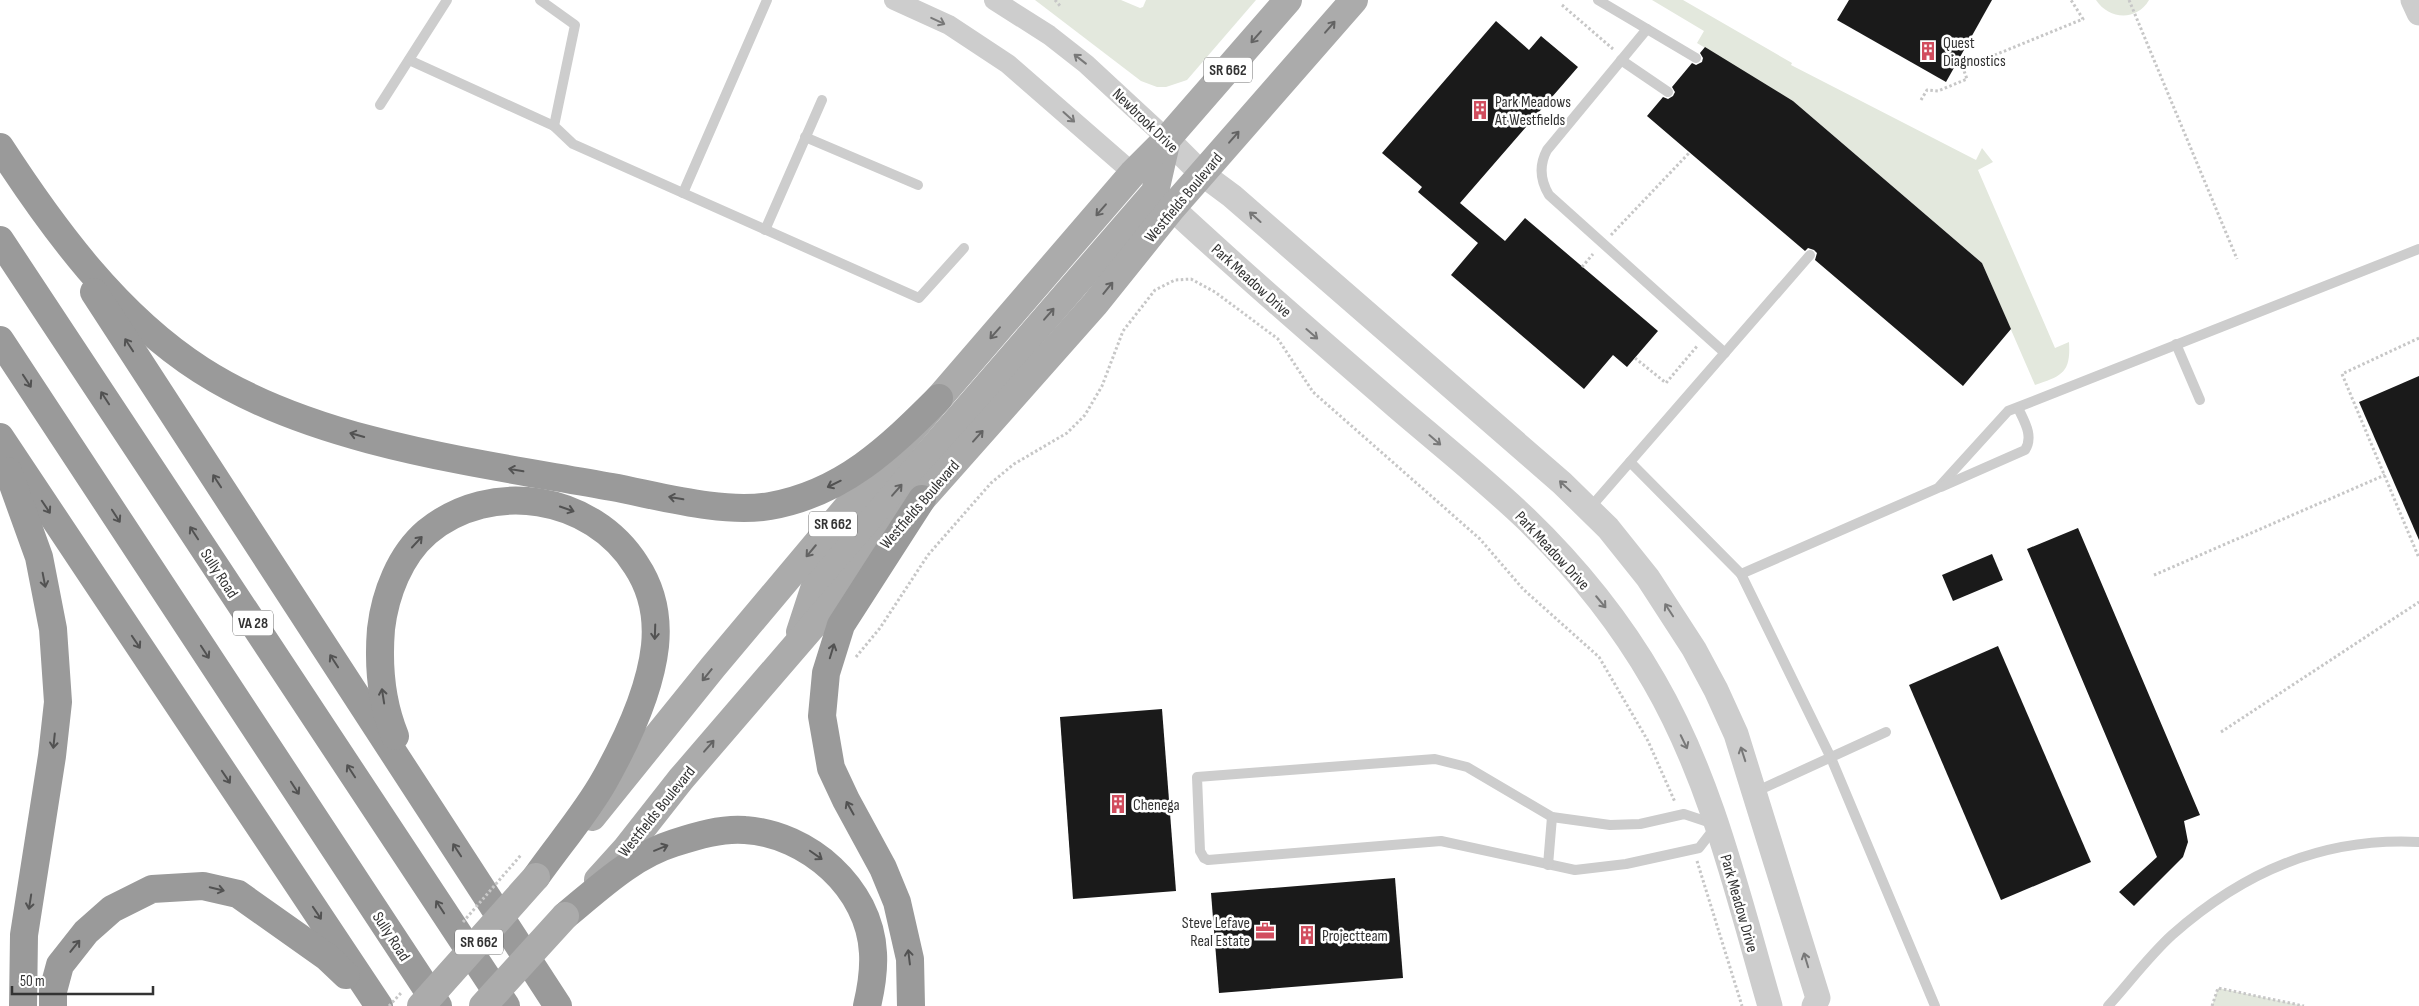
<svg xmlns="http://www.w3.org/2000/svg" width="2419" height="1006" font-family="'Sofia Sans Condensed',sans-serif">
<rect width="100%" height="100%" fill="#fff"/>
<g fill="#e3e8dd">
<polygon points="1035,0 1121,0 1140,8 1143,7 1146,0 1256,0 1187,80 1166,87 1157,87 1141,81"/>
<path d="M1652,0H1683L1792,63L1791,65L1974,159L1976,160L1982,148L1993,162L1978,170L2055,348L2069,342C2071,373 2062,376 2035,385L1982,263L1793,101L1697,43L1704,31Z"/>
<path d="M2096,0H2149C2137,21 2109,20 2096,0Z"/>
<polygon points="2218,988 2304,1006 2212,1006"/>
</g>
<g fill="#1a1a1a">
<polygon points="1849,0 1992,0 1946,82 1837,20"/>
<polygon points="1496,21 1529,50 1541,36 1578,67 1460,203 1505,241 1525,218 1658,331 1627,367 1613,355 1584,389 1451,275 1478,243 1418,192 1422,187 1382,153"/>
<polygon points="1705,47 1793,101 1982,263 2011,329 1963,386 1815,260 1817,253 1814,250 1808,248 1805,251 1647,116 1663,97 1668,99 1673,96 1675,92 1672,87 1692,63 1696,65 1702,62 1703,58 1700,53"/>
<polygon points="2419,376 2419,540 2359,402"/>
<polygon points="2078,528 2200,815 2184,821 2188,842 2183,857 2134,906 2119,892 2157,857 2027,549"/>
<polygon points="1992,554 2003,580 1953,601 1942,575"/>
<polygon points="1998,646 2091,862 2001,900 1909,685"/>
<polygon points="1162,709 1176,891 1073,899 1060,717"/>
<polygon points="1395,878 1403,978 1219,993 1211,893"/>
</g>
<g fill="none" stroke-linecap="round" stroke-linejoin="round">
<g stroke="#c7c7c7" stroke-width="3" stroke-dasharray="2.5 2.5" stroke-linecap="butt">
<polyline points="1055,0 1061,7"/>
<polyline points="2129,0 2237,259"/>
<polyline points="1562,5 1613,49"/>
<polyline points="1921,100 1927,90 1938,91 1967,79 1963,68 2083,19 2071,0"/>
<polyline points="1611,235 1690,152"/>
<polyline points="1582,267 1593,254"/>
<polyline points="2419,338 2342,374 2419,558"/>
<polyline points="1635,358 1666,383 1698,345"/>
<polyline points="2154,575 2385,475"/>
<polyline points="856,657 880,628 928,555 991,483 1014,464 1067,433 1085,415 1102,386 1123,331 1155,290 1175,280 1191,279 1215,292 1278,339 1313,392 1480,539 1523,589 1599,657 1648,741 1675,802"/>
<polyline points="2221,732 2419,602"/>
<polyline points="1697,861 1742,1006"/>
<polyline points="2212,1006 2218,988 2304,1006"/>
</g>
<g stroke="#cdcdcd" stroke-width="10">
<polyline points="540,0 575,25 554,126 573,144 683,193"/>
<polyline points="767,0 683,193 919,298 964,248"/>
<polyline points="1598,0 1696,58"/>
<path d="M1647,29L1547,150C1539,165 1540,180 1549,195L1725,353"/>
<polyline points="409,60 554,126"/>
<polyline points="1621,60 1668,92"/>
<polyline points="380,105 447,0"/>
<polyline points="805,137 918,185"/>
<polyline points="765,230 822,100"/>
<polyline points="2176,344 2200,400"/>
<polyline points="1630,462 1741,574 1938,488 2008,411 2419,249"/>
<path d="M1941,487L2025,450C2034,436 2024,421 2018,408"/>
<polyline points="1589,509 1810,255"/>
<polyline points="1741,574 1831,758 1935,1006"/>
<polygon points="1435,759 1467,767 1552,817 1610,825 1640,824 1684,814 1717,825 1699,848 1626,864 1575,870 1441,841 1208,860 1204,858 1200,851 1197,777"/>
<polyline points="1755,792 1886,732"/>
<polyline points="1548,865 1552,817"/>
<path d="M2108,1006C2129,983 2149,956 2172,935C2243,872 2323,837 2419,842"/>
</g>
<g stroke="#cdcdcd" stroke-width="20">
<polyline points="894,0 949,25 1008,64 1133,173"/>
<polyline points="994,0 1049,35 1086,64 1167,139"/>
</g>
<g stroke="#cdcdcd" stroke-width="25">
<polyline points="2413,0 2419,13"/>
<polyline points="1167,139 1201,173 1232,196 1562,483 1608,528 1648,578 1694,649 1716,690 1736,734 1818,998 1814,1006"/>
<path d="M1157,194C1235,267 1316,337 1397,407C1439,443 1483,478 1524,517C1574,565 1619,620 1654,681C1712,781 1738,896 1770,1006"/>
</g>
<g stroke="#ababab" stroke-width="28">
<polyline points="800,632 816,583 1155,192 1167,139"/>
<polyline points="592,817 713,667 939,398 1133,173 1167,139 1288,0"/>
<polyline points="598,880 626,849 681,779 922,499 1095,304 1172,208 1354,0"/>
</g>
<g stroke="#9a9a9a" stroke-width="28">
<path d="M0,147C54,230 117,316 201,370C316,444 480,463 612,487C660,496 722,514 770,506C843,493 889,448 939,398"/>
<polyline points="0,240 506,1006"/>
<polyline points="94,292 558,1006"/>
<polyline points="0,340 438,1006"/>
<polyline points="0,437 379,1006"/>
<polyline points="8,471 39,557 53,629 58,702 52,756 24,935 23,1006"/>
<path d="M395,736C381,702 378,666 381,629C385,594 400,555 427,532C491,479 592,495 636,565C652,589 658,616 655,646C650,692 626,742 604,781C586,813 557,847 536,877"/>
<path d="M565,916C598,889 632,856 674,843C696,836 722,828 745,830C808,834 870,888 873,953C874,970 871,989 867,1006"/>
<polyline points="53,1006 53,991 60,965 86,932 112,909 152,889 203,886 238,894 327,957 346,975"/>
<polyline points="911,1006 910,959 897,902 883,868 846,800 831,768 822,716 826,673 841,625 922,499"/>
</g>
<g stroke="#c7c7c7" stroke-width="3" stroke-dasharray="2.5 2.5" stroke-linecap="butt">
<polyline points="463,922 521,855"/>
<polyline points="389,1006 401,993"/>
</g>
<g stroke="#ababab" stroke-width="28">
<polyline points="421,1006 536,877"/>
<polyline points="483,1006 565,916"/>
</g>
</g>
<defs><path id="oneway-shaft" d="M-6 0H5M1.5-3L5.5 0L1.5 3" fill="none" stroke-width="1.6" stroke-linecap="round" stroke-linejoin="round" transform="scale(1.25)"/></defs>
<g stroke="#787878">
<use href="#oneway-shaft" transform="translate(938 21) rotate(25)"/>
<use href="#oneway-shaft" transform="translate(1080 59) rotate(-142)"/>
<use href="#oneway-shaft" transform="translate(1069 117) rotate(42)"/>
<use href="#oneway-shaft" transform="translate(1255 217) rotate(-138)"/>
<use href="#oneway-shaft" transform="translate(1312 334) rotate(41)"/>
<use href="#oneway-shaft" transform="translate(1435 440) rotate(41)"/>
<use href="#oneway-shaft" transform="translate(1565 486) rotate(-137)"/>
<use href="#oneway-shaft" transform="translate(1601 602) rotate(50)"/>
<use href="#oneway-shaft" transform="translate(1669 610) rotate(-123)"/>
<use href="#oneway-shaft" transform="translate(1684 742) rotate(64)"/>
<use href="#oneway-shaft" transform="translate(1743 754) rotate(-108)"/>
<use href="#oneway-shaft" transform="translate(1806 960) rotate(-107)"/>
</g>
<g stroke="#636363">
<use href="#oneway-shaft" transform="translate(1330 27) rotate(-49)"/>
<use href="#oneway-shaft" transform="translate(1256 37) rotate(131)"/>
<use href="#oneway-shaft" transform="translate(1234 137) rotate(-49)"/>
<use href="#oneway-shaft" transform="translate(1101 210) rotate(131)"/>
<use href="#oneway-shaft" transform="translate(1108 288) rotate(-51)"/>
<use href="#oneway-shaft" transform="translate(1049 314) rotate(-49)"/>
<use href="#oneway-shaft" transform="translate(995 333) rotate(131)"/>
<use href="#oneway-shaft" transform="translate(978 436) rotate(-48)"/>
<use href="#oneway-shaft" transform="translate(897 490) rotate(-49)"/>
<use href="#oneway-shaft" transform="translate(811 551) rotate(130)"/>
<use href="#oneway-shaft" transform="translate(707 675) rotate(129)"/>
<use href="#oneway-shaft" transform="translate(709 746) rotate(-49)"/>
</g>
<g stroke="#525252">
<use href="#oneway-shaft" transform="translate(129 345) rotate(-123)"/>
<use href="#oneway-shaft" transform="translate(27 381) rotate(57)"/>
<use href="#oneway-shaft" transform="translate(105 398) rotate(-123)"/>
<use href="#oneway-shaft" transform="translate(357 435) rotate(-164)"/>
<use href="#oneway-shaft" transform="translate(516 470) rotate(-170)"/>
<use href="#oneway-shaft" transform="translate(217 481) rotate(-123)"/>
<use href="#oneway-shaft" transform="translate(834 484) rotate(154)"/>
<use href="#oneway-shaft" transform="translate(676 498) rotate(-170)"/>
<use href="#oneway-shaft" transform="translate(46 507) rotate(56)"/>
<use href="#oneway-shaft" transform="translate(567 509) rotate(19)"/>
<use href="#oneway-shaft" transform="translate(116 516) rotate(57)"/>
<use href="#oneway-shaft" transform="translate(194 533) rotate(-123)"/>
<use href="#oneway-shaft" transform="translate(417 542) rotate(-47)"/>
<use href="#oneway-shaft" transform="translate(44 580) rotate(79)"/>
<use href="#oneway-shaft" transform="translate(655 632) rotate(92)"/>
<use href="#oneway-shaft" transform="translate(136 642) rotate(56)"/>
<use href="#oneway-shaft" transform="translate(832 651) rotate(-73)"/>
<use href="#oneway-shaft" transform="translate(205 652) rotate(57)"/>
<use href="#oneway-shaft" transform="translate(334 661) rotate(-123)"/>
<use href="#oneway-shaft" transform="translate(383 696) rotate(-99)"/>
<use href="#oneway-shaft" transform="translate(54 741) rotate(96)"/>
<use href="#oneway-shaft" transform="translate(351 771) rotate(-123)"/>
<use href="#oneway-shaft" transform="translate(226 777) rotate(56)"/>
<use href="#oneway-shaft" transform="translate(295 788) rotate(57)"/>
<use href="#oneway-shaft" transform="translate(850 808) rotate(-119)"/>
<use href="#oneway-shaft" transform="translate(661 848) rotate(-22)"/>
<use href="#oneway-shaft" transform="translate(457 850) rotate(-123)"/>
<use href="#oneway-shaft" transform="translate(816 855) rotate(35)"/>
<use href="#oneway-shaft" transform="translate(217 889) rotate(14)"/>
<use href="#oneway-shaft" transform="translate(30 902) rotate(99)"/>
<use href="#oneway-shaft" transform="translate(440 907) rotate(-123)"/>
<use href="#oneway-shaft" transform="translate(317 913) rotate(56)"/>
<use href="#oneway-shaft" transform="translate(75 946) rotate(-51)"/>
<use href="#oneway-shaft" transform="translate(909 957) rotate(-97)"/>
</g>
<defs>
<g id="building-bare" transform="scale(1.5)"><path d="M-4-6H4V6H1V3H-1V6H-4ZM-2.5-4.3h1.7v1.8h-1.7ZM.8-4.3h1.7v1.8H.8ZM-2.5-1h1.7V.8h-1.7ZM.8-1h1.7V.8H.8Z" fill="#d14d5e" stroke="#fff" stroke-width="2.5" paint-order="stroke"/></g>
<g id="office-bare" transform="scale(1.5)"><path d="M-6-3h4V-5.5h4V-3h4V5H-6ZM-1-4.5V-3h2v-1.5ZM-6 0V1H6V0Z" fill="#d14d5e" stroke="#fff" stroke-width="2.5" paint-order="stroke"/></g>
</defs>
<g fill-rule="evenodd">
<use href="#building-bare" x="1928" y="51"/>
<use href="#building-bare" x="1480" y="110"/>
<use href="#building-bare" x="1118" y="804"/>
<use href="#office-bare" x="1265" y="931"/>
<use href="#building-bare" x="1307" y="935"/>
</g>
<g text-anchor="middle" stroke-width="5" stroke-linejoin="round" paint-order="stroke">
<g fill="#fff" stroke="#707070" stroke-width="1">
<rect x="1204" y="57.5" width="48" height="25" rx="4"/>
<rect x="809" y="511.5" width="48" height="25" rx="4"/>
<rect x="233" y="610.5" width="40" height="25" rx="4"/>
<rect x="455" y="929.5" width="48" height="25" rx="4"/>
</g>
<g font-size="15" font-weight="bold" fill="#333">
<text x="1228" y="75">SR 662</text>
<text x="833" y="529">SR 662</text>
<text x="253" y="628">VA 28</text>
<text x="479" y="947">SR 662</text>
</g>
<g font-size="16" fill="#333" stroke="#fff" text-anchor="start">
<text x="1943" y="48">Quest<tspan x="1943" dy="18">Diagnostics</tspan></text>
<text x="1495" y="107">Park Meadows<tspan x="1495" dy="18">At Westfields</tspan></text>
<text x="1133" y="810">Chenega</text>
<text x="1250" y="928" text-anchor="end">Steve Lefave<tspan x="1250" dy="18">Real Estate</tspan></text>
<text x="1322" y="941">Projectteam</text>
</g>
<g font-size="16" fill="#333" stroke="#fff">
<text transform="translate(1146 120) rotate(44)" y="6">Newbrook Drive</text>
<text transform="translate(1183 197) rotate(-50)" y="6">Westfields Boulevard</text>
<text transform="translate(1252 280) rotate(42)" y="6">Park Meadow Drive</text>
<text transform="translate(919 504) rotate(-49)" y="6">Westfields Boulevard</text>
<text transform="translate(1553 550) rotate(47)" y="6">Park Meadow Drive</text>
<text transform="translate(220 573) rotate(57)" y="6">Sully Road</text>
<text transform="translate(656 811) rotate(-51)" y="6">Westfields Boulevard</text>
<text transform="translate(1740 903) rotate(74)" y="6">Park Meadow Drive</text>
<text transform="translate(392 936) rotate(57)" y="6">Sully Road</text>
</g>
</g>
<path d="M12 986v8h141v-8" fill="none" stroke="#333333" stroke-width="2.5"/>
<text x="20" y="986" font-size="15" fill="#333333" stroke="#ffffff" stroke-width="4" paint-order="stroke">50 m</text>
</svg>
